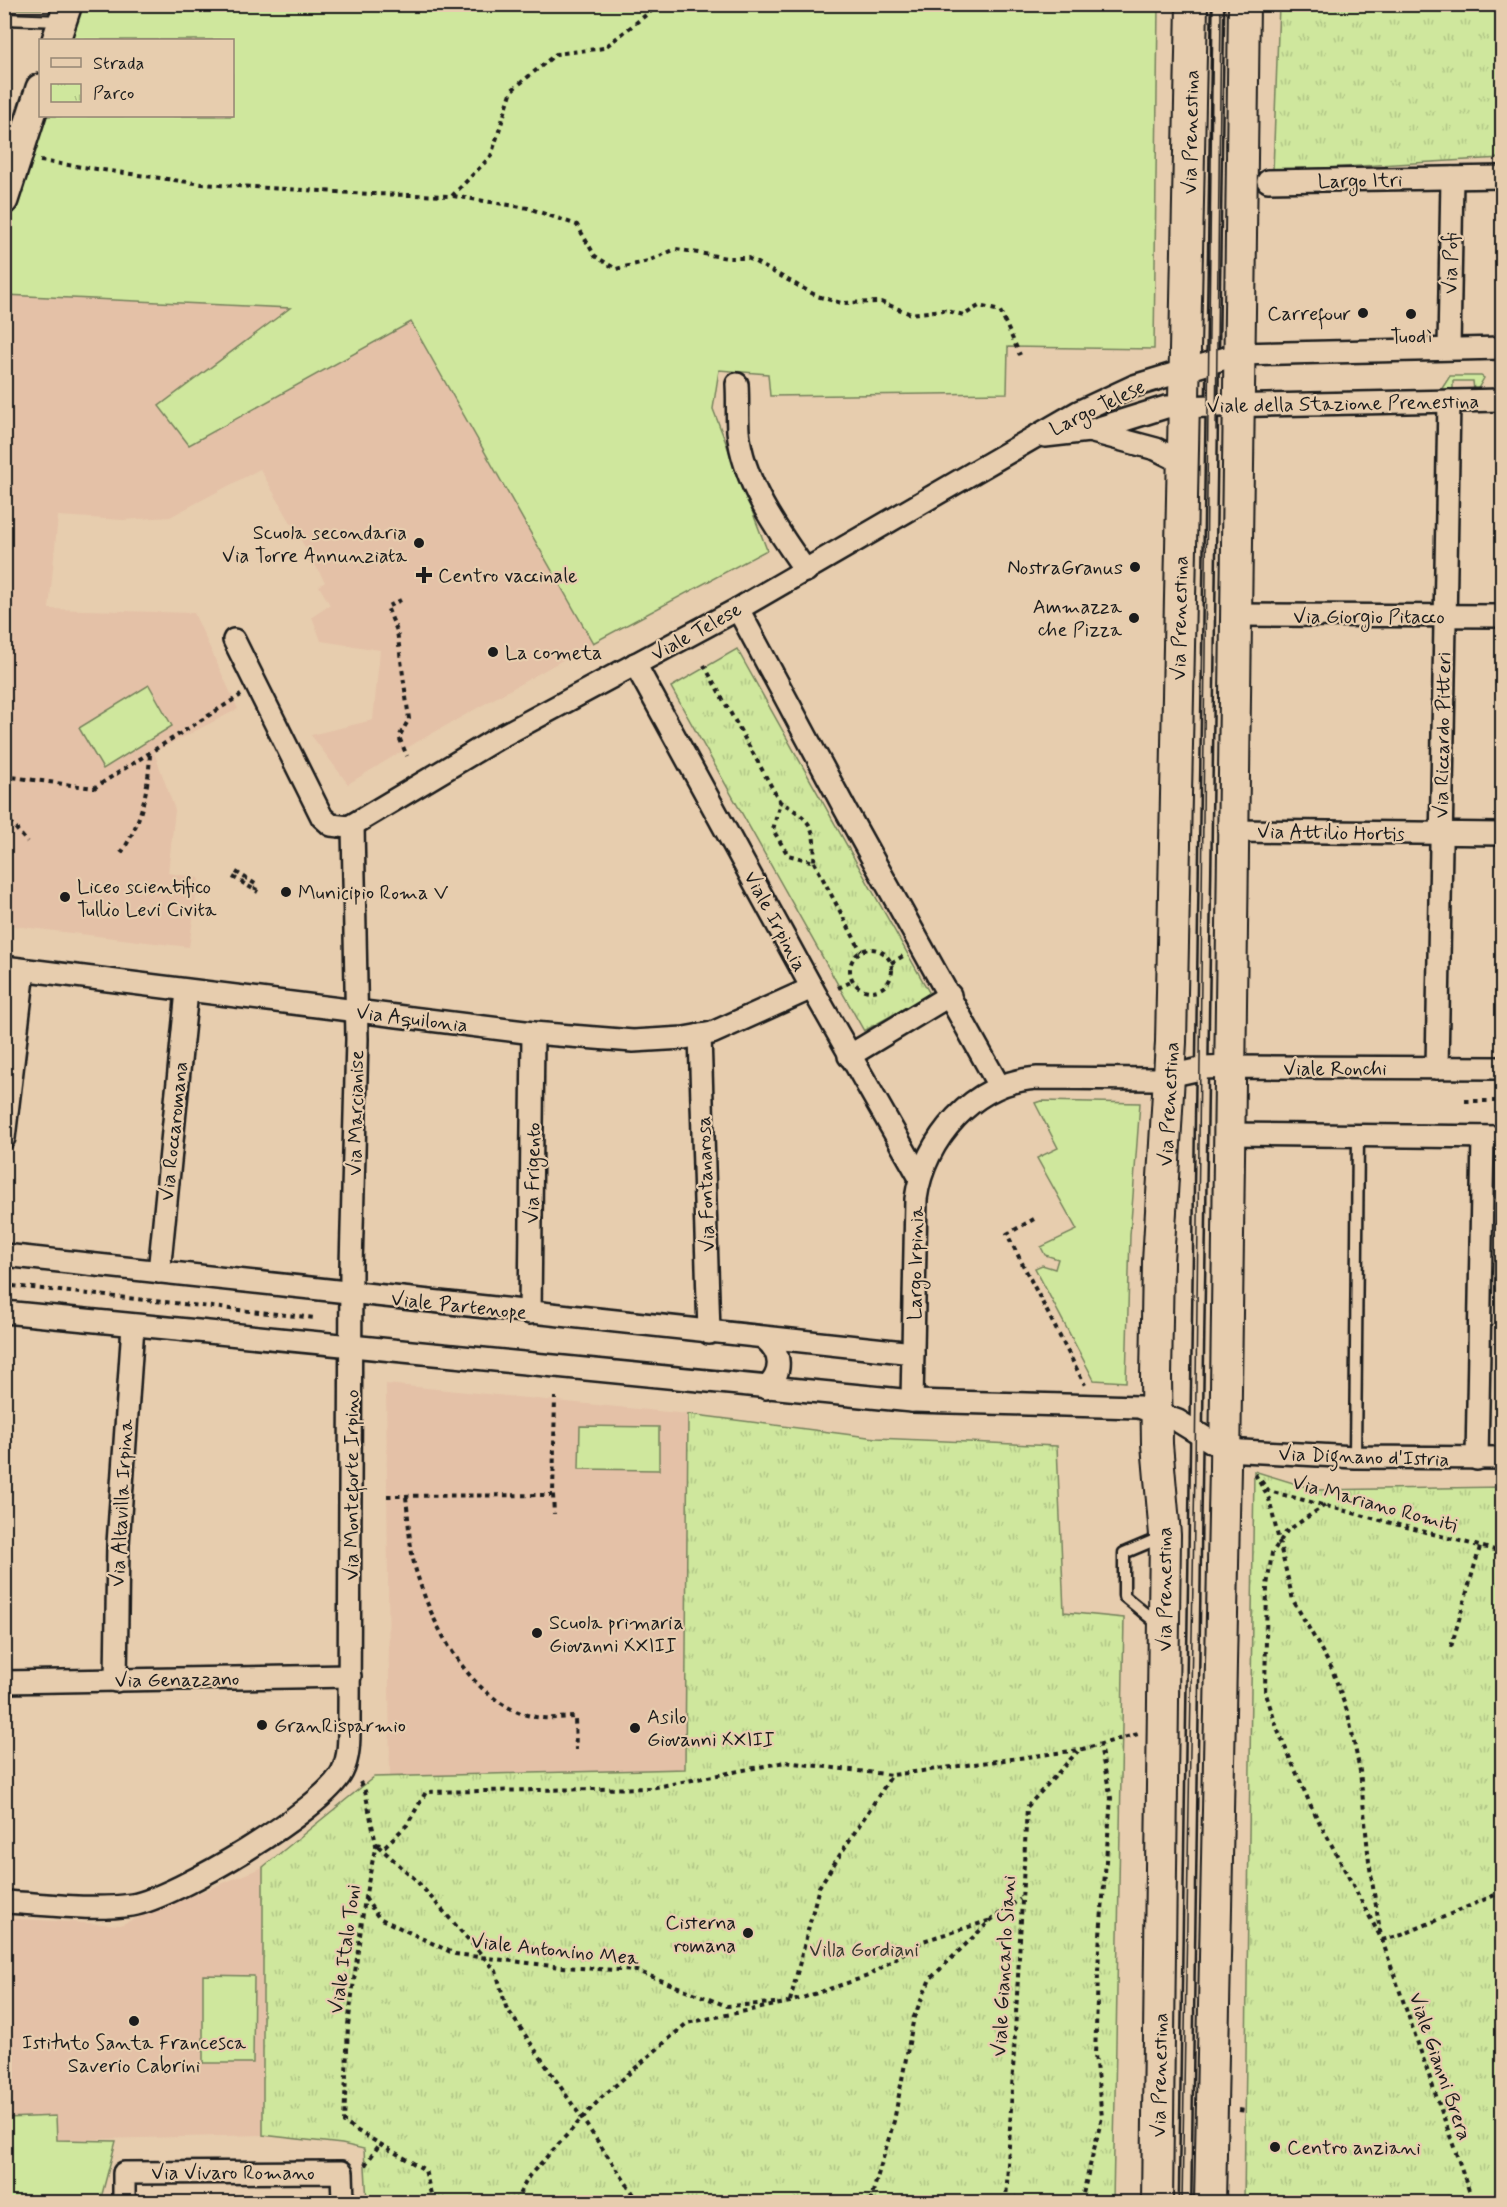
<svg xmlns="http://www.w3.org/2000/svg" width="1507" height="2207" font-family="Mynerve,sans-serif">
<defs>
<pattern id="park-tufts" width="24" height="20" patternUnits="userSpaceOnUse" patternTransform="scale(1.5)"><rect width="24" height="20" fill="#cfe79d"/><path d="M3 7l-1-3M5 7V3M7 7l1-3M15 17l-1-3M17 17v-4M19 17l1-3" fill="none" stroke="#b1c687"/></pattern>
</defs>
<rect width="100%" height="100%" fill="#e7cdae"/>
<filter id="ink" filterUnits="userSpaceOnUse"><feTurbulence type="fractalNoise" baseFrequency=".0167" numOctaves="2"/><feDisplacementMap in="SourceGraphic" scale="12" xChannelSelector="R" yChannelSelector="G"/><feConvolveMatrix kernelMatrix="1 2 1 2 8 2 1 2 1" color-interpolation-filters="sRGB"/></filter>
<g filter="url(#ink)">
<g fill="#e4c1a7">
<polygon points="5,295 291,308 159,406 189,445 411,322 593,643 417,742 348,784 311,735 373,720 380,650 321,641 312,617 330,605 319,586 325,582 260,469 170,517 123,520 58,516 49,609 194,613 238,709 154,752 175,810 168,873 199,878 189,947 5,925"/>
<polygon points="386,1384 688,1414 685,1770 390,1777"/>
<polygon points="263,1867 263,2135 57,2140 56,2116 5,2118 4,1918 120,1925"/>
</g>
<g fill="#cfe79d" stroke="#76825c" stroke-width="1.5" fill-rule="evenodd">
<polygon points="4,5 5,4 44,5 42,9 5,9"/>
<polygon points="83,5 1158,5 1154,349 1008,347 1007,393 770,396 768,374 719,370 713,409 767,550 593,643 411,322 189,445 159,406 290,308 5,295 5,234 43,116 232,116 232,40 70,40"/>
<path d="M1450,376H1481L1484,378L1476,392L1439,393ZM1453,381H1473L1474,391H1453Z"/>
<polygon points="149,685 172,726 103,769 79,728"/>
<polygon points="1041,1101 1140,1103 1130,1235 1126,1382 1094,1380 1035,1268 1042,1265 1055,1269 1058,1259 1045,1255 1041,1247 1077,1230 1037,1158 1058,1148 1035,1103"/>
<polygon points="580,1426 659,1427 659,1470 579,1469"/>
<polygon points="203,1975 254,1976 253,2063 203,2063"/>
<polygon points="56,2116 57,2140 116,2141 100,2202 5,2202 5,2118"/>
</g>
<g fill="url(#park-tufts)" stroke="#76825c" stroke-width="1.5">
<polygon points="1279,5 1502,5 1502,158 1273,171"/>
<polygon points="737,649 930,994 864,1031 671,687"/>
<polygon points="688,1414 876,1438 1057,1446 1064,1612 1124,1618 1113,2202 367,2202 364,2149 342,2144 263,2135 263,1867 374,1777 685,1769"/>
<polygon points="1254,1471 1316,1490 1502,1487 1502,2202 1244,2202"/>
</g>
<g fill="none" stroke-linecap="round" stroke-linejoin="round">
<g stroke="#1c1c1c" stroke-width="15">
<g id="service">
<polyline points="4,19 61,21"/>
<polyline points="1355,1457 1358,1135"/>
<polyline points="1160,1626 1124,1596 1124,1553 1162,1537"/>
<polyline points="1185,2202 1218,4"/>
</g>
</g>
<g stroke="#1c1c1c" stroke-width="26">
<g id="minor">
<polyline points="1268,181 1502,177"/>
<polyline points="1449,348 1452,178"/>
<path d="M737,384C738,400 737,415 738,431C743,482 777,530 806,571"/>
<polyline points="1089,431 1156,449 1182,462"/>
<polyline points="1045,436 1089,431 1166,407 1502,400"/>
<polyline points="738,609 845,809 999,1086"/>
<polyline points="1236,615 1502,616"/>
<polyline points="234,640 322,817 331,825 349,827 498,738 738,609 1078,412 1134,386 1239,354 1502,348"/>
<polyline points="635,664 812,988 919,1176"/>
<polyline points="1232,831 1502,834"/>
<polyline points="4,967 533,1033 633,1041 684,1038 712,1033 812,988"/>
<polyline points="700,1035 709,1333"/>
<polyline points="849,1056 950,995"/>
<polyline points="1437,1068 1449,401"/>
<polyline points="1228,1134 1502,1137"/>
<polyline points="4,1138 24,970"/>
<polyline points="4,1255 913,1353"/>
<polyline points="159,1272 187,991"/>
<polyline points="4,1312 912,1401 1139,1407 1178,1421 1225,1450 1355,1457 1502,1458"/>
<polyline points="530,1313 533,1033"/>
<path d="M765,1339C782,1353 783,1373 766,1388"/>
<path d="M912,1401L916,1199C924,1139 974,1082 1037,1078L1155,1079L1205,1068L1229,1067L1502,1068"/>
<polyline points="1477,1459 1483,1137"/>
<polyline points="116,1681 118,1544 133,1326"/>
<polyline points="4,1682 350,1676"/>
<path d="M4,1902C46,1904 91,1911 132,1905C175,1898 323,1810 342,1772C350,1756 349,1736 349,1718L351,1266L357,1039L353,825"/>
<polyline points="124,2202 124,2173 342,2172 343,2202"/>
</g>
</g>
<g stroke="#1c1c1c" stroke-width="32">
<g id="tertiary">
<polyline points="56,40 68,4"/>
<polyline points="4,200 40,88"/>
</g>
</g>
<g stroke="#1c1c1c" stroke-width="34">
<g id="secondary">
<polyline points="1157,2202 1165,1535 1157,1444 1156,1378 1158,1262 1171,1042 1192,4"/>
<polyline points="1210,2202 1225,1467 1244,4"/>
</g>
</g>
<g stroke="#1c1c1c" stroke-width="4" stroke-dasharray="4.5 4.5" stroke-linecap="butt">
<polyline points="40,161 202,184 371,194 452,196 491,156 512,90 556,54 604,48 660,4"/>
<polyline points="453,196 528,208 577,225 595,256 616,269 648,261 676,249 727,258 748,258 817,296 841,303 881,302 911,314 943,310 964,315 979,306 1000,311 1020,355"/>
<polyline points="401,600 387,607 397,631 409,719 399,737 407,756"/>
<path d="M704,665L780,802L773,830L788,855L814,862C816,827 811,819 780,802"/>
<polyline points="4,776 94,788 241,695"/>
<polyline points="4,814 27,842"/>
<path d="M121,853C141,825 149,787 150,752"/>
<polyline points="814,862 861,951"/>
<polyline points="236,872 257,885 255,890"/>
<polyline points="233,877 258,892"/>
<circle cx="871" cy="970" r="21"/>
<polyline points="891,963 903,956"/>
<polyline points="838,988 853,981"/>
<polyline points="1465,1101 1502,1101"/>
<polyline points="1034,1219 1007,1234 1085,1385"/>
<polyline points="4,1285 315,1318"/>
<polyline points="1255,1474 1269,1499 1293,1600 1332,1669 1348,1714 1360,1771 1369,1862 1381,1937"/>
<polyline points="1261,1481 1269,1491 1502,1552"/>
<polyline points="553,1495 554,1514"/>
<polyline points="387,1496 553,1495 555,1397"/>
<path d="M406,1497C409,1522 409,1550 417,1574C434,1631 477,1712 543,1718C553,1719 564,1717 575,1717L576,1750"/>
<polyline points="1325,1505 1287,1531 1272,1553 1267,1586 1265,1691 1278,1731 1311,1806 1382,1940 1473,2202"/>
<polyline points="1451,1647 1480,1547"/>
<polyline points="360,1782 365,1791 376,1844 365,1898 348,2025 344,2123 425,2170 433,2202"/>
<polyline points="376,1844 385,1846 407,1825 426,1792 651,1788 785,1762 892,1775 1079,1750 1138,1734"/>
<polyline points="378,1846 415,1879 496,1971 506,2007 639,2202"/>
<polyline points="365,1898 379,1918 455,1954 561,1967 637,1971 727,2006 775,2003"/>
<polyline points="1382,1940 1402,1935 1502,1892"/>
<polyline points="790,2001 819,1887 892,1775"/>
<polyline points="1239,2110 1246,2111"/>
<polyline points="365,2165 380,2144"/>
<polyline points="515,2202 529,2176 601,2098 687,2023 790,2002 868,1976 923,1941 991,1920"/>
<polyline points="870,2202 894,2121 914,2017 930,1979 991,1920 1020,1899"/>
<polyline points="1006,2202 1027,1807 1078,1751"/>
<polyline points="1081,2202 1102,2117 1095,2055 1099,1948 1111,1798 1100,1746"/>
<polyline points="1500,2202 1502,2196"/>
</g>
<use href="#service" stroke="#e7cdae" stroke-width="10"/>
<use href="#minor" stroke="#e7cdae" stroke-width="21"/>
<use href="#tertiary" stroke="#e7cdae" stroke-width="27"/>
<use href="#secondary" stroke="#e7cdae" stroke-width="30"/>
<g stroke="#1c1c1c" stroke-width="1.5">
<polyline points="1216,430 1221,13"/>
<polyline points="1182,2202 1195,1466 1213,4"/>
</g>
</g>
</g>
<g fill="#1c1c1c" stroke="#e7cdae" stroke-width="2">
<circle cx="1363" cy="313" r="6"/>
<circle cx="1411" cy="314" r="6"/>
<circle cx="419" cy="543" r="6"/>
<circle cx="1135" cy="567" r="6"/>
<path d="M421 566h6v6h6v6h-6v6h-6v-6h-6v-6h6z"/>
<circle cx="1134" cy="618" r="6"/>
<circle cx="493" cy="652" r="6"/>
<circle cx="286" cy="892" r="6"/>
<circle cx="65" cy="897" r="6"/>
<circle cx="537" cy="1633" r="6"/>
<circle cx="262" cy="1725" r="6"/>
<circle cx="635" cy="1728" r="6"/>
<circle cx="748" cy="1933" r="6"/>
<circle cx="134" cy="2021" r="6"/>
<circle cx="1275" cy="2147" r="6"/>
</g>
<g text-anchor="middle" stroke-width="4.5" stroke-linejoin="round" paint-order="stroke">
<g font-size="20" fill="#1c1c1c" stroke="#e7cdae">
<text transform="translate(1190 132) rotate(-89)" y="7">Via Prenestina</text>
<text transform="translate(1360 180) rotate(-1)" y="7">Largo Itri</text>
<text transform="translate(1450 263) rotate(-89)" y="7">Via Pofi</text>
<text transform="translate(1343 403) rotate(-1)" y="7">Viale della Stazione Prenestina</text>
<text transform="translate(1097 407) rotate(-26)" y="7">Largo Telese</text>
<text x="1369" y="623">Via Giorgio Pitacco</text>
<text transform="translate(1179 618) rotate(-89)" y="7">Via Prenestina</text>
<text transform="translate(696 631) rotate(-29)" y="7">Viale Telese</text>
<text transform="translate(1442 735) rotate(-89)" y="7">Via Riccardo Pitteri</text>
<text transform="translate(1331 832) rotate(1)" y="7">Via Attilio Hortis</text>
<text transform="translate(776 921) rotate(62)" y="7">Viale Irpinia</text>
<text transform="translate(412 1018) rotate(7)" y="7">Via Aquilonia</text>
<text x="1335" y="1075">Viale Ronchi</text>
<text transform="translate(1168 1104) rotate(-87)" y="7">Via Prenestina</text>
<text transform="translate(355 1113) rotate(-89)" y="7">Via Marcianise</text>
<text transform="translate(173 1131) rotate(-84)" y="7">Via Roccaromana</text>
<text transform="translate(532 1173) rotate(-89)" y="7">Via Frigento</text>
<text transform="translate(705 1184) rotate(-92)" y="7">Via Fontanarosa</text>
<text transform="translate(915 1263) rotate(-89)" y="7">Largo Irpinia</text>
<text transform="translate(459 1305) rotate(6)" y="7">Viale Partenope</text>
<text transform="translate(1364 1456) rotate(2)" y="7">Via Dignano d'Istria</text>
<text transform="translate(351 1485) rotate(-90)" y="7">Via Monteforte Irpino</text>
<text transform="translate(121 1503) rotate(-87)" y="7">Via Altavilla Irpina</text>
<text transform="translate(1375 1503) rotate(15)" y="7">Via Mariano Romiti</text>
<text transform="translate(1164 1589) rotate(-90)" y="7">Via Prenestina</text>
<text transform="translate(177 1679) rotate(-1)" y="7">Via Genazzano</text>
<text transform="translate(344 1949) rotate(-82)" y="7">Viale Italo Toni</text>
<text transform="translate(555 1949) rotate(6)" y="7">Viale Antonino Mea</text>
<text transform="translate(1003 1966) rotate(-87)" y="7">Viale Giancarlo Siani</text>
<text transform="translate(1441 2066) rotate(71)" y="7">Viale Gianni Brera</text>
<text transform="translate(1159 2075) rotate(-89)" y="7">Via Prenestina</text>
<text x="233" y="2179">Via Vivaro Romano</text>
</g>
<g font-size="20" fill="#1c1c1c" stroke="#e7cdae" text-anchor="start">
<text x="1351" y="320" text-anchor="end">Carrefour</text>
<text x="1411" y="343" text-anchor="middle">Tuodì</text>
<text x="407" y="539" text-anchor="end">Scuola secondaria<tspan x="407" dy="23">Via Torre Annunziata</tspan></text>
<text x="1123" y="574" text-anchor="end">NostraGranus</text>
<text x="438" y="582">Centro vaccinale</text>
<text x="1122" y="613" text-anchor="end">Ammazza<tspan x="1122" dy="23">che Pizza</tspan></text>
<text x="505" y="659">La cometa</text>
<text x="77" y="893">Liceo scientifico<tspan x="77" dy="23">Tullio Levi Civita</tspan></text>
<text x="298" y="899">Municipio Roma V</text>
<text x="549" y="1629">Scuola primaria<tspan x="549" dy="23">Giovanni XXIII</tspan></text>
<text x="647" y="1723">Asilo<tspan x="647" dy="23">Giovanni XXIII</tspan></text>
<text x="274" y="1732">GranRisparmio</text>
<text x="736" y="1929" text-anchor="end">Cisterna<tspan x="736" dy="23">romana</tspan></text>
<text x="134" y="2049" text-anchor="middle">Istituto Santa Francesca<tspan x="134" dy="23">Saverio Cabrini</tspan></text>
<text x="1287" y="2154">Centro anziani</text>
</g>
<g font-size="20" fill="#373a2f" stroke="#e7cdae">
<text x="864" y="1956">Villa Gordiani</text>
</g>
</g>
<rect width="1507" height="2207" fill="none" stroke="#e7cdae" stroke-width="24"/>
<rect x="12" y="12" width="1483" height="2183" fill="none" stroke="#1c1c1c" stroke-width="2" filter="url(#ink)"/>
<rect x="39" y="39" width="195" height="78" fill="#e7cdae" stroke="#968674" stroke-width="1.5"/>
<rect x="51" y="58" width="30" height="9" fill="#e7cdae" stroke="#968674" stroke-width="1.5"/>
<text x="93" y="69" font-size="18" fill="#1c1c1c">Strada</text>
<rect x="51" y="84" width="30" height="18" fill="url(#park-tufts)" stroke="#968674" stroke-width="1.5"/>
<text x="93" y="99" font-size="18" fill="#1c1c1c">Parco</text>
</svg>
